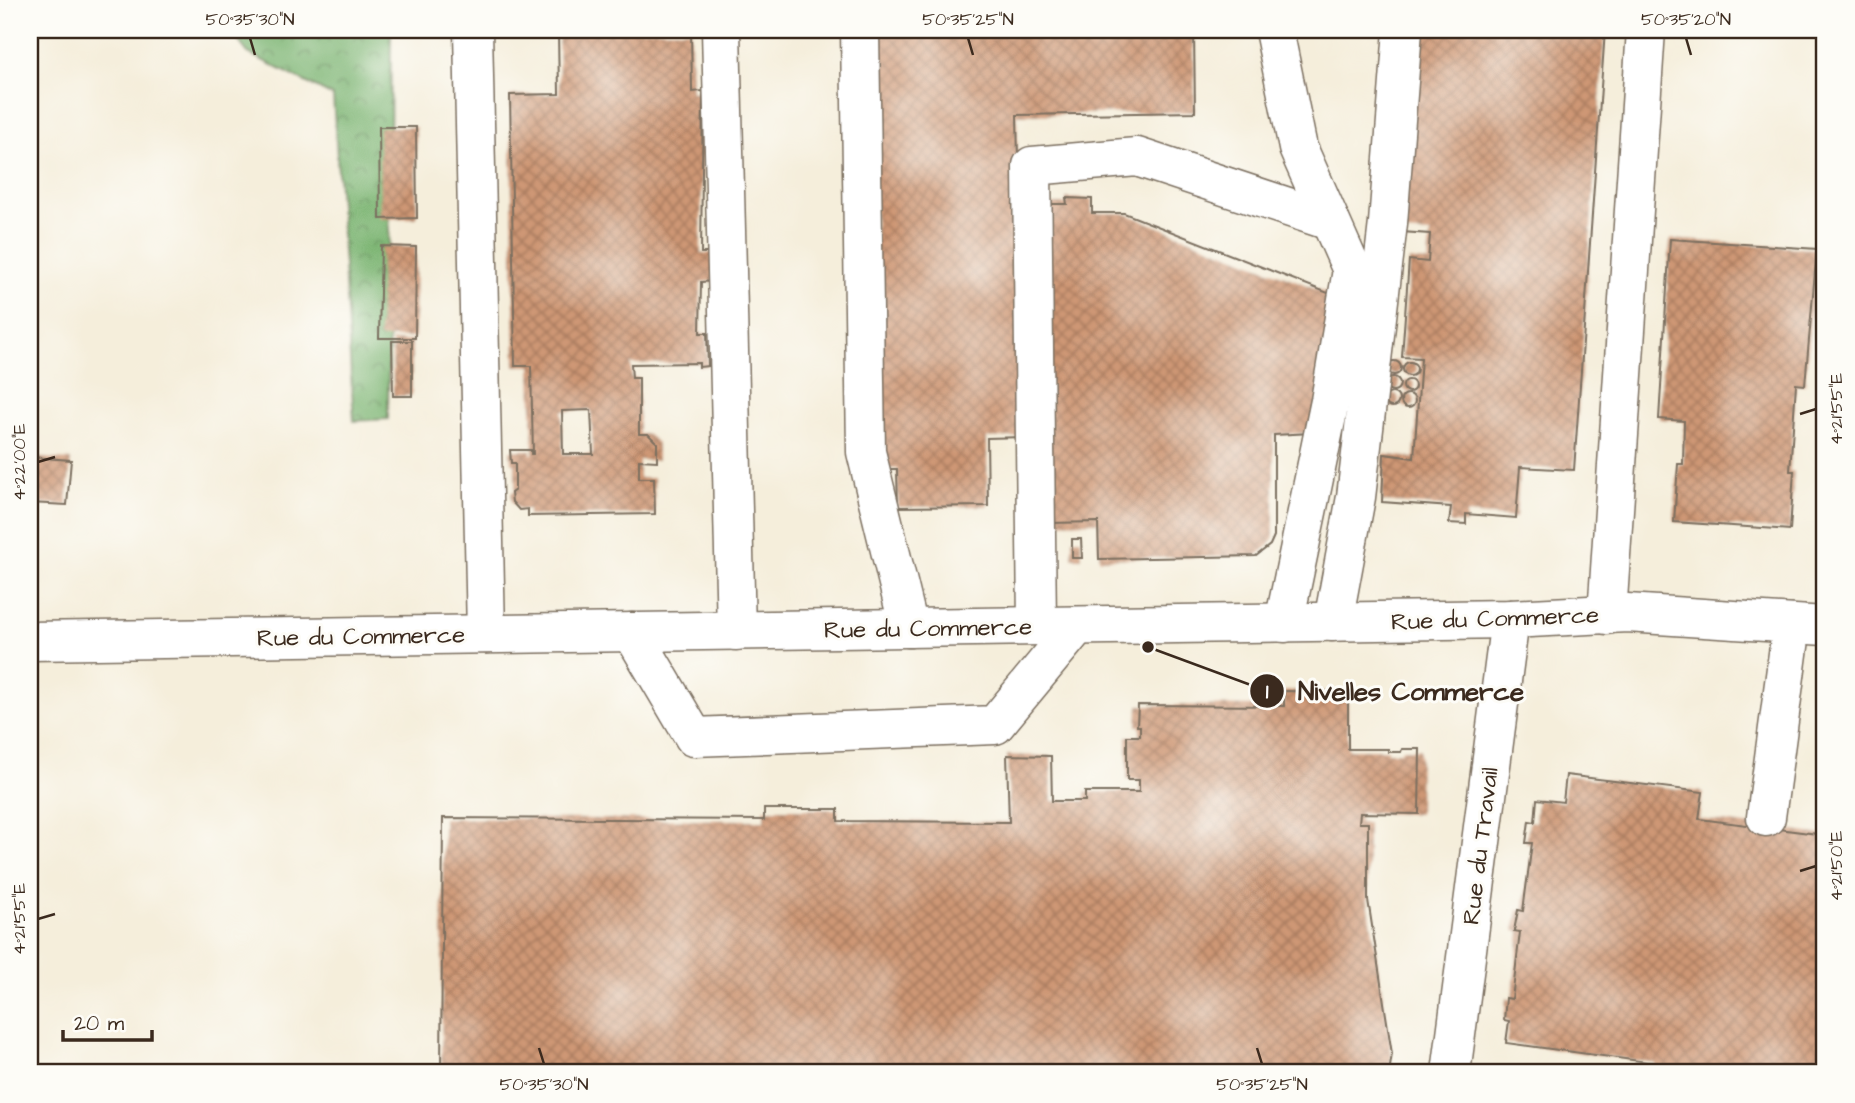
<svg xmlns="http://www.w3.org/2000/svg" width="1855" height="1103" font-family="'Architects Daughter',sans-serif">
<defs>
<pattern id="forest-crowns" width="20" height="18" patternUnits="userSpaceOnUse" patternTransform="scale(1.75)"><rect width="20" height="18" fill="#7eb674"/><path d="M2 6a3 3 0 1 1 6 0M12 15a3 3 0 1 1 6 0" fill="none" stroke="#68945f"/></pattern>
<pattern id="building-cross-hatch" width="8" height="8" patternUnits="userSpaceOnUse" patternTransform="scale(1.75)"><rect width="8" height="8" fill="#ce9775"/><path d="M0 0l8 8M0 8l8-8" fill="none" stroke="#a87b5f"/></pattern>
</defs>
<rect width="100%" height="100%" fill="#fdfcf7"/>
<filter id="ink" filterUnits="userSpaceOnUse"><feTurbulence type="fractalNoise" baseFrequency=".0143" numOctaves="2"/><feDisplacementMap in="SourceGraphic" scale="14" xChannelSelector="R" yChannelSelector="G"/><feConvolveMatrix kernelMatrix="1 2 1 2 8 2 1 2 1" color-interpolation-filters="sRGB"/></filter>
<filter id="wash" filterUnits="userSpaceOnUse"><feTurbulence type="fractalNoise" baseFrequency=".00686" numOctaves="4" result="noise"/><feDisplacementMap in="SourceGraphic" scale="28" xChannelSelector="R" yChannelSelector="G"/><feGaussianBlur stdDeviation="1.57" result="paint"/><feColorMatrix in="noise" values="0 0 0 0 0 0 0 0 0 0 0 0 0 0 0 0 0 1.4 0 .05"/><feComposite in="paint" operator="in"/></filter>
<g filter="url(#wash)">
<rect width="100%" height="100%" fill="#f5eedb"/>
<polygon fill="url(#forest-crowns)" stroke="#5c7049" stroke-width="2" points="230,30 391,30 388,419 354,421 333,96 248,53"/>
<g id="blocks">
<g fill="url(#building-cross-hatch)" fill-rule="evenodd">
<path d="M558,30H691L692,92L703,91L701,253H714V281L701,282L700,333H707L708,366L699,367V363L631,364L632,378H639V434H648L657,443V461L639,460V478H654L655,514L528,516V509L519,510L512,502L511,493L515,490V463H511L510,450H531V454H533L531,366H515L510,95L559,94ZM591,410L593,454H563L562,411Z"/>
<polygon points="871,30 1194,30 1195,112 1017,115 1024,437 987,438 988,506 898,507 897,469 880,469"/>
<polygon points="1416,30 1605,30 1574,470 1520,467 1516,518 1466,514 1466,524 1449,523 1451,507 1382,502 1384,454 1414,458 1421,358 1402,357 1409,260 1428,262 1430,234 1402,232"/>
<polygon points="379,127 416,127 417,218 380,219"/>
<polygon points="1066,198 1092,199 1092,213 1124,213 1341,298 1311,433 1274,435 1274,536 1270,545 1256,556 1099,559 1098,522 1049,523 1046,204 1067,204"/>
<polygon points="1670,239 1817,249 1805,385 1796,384 1790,471 1794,471 1790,530 1674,522 1678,464 1683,464 1684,421 1659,419"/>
<polygon points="381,246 416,247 415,338 379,338"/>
<polygon points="392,341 412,341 412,396 393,396"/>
<circle cx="1394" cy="368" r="7"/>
<circle cx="1410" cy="369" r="7"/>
<circle cx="1393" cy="384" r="7"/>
<circle cx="1409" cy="386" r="6"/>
<circle cx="1392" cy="400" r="7"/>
<circle cx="1408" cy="401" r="7"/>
<polygon points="30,457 71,460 67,505 30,503"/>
<polygon points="1072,539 1081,539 1082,558 1072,558"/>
<polygon points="1284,691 1348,692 1348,749 1388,749 1388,752 1401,752 1402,749 1420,749 1419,814 1360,813 1359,823 1368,823 1368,900 1392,1054 1389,1073 441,1073 443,818 764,820 764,809 838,809 838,821 1009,822 1007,755 1051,756 1052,801 1085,801 1085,792 1139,792 1139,780 1127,780 1127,736 1140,736 1140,726 1137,726 1138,705 1284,706"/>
<polygon points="1566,775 1703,792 1699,819 1825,835 1825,1073 1654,1073 1655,1063 1506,1043 1509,1021 1504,1020 1506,998 1512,999 1520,932 1514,931 1518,910 1523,911 1532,843 1526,843 1529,821 1535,822 1537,799 1563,802"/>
</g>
</g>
</g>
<g filter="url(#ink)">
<use href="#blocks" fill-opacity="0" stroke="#7c6f60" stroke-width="2"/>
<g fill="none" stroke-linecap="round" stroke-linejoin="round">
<g stroke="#7c6f60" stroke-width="41">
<g id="minor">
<polyline points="473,30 486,634"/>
<polyline points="721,30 736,631"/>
<polyline points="860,30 866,452 909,628"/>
<polyline points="1274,30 1298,148 1352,270 1330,401 1284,623"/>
<polyline points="1607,615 1646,30"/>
<polyline points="1333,622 1356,497 1388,223 1403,30"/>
<polyline points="1037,626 1032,166 1137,157 1330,221"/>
<polyline points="632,632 694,737 995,725 1077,626"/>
<polyline points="30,641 1510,619 1627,613 1825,626"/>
<polyline points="1766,817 1792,624"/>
<polyline points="1451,1073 1510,619"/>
</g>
</g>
<use href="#minor" stroke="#fff" stroke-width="38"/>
</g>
</g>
<path fill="none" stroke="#3b2a1e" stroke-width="2.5" d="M250,38L255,55M968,38L973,55M1686,38L1691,55M1800,414L1816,409M38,462L55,457M1800,871L1816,866M38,919L55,914M539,1048L544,1064M1257,1048L1262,1064"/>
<g text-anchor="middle" stroke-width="6" stroke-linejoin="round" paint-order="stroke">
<g font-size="24" fill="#3b2a1e" stroke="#fdfcf7">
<text transform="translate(1495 618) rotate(-2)" y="8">Rue du Commerce</text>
<text transform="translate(928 628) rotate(-1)" y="8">Rue du Commerce</text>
<text transform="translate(361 636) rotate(-1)" y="8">Rue du Commerce</text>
<text transform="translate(1480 846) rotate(-83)" y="8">Rue du Travail</text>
</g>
</g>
<path fill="none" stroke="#3b2a1e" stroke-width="2.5" d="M1148 647L1267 691"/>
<g fill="#3b2a1e" stroke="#fdfcf7" stroke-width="2.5">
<circle cx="1148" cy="647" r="7"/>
<circle cx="1267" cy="691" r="18"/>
</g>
<g font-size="21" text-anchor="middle" font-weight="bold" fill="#fff">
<text x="1267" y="698">1</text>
</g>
<g font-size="26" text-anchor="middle" font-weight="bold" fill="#3b2a1e" stroke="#fdfcf7" stroke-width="6" stroke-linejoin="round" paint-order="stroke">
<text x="1411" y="700">Nivelles Commerce</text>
</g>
<rect width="1855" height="1103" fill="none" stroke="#fdfcf7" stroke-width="77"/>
<path d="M63 1030v10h89v-10" fill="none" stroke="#3b2a1e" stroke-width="3.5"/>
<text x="74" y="1030" font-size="21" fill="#3b2a1e" stroke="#fdfcf7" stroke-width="5" paint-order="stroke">20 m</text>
<rect x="38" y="38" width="1778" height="1026" fill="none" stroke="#3b2a1e" stroke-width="2.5"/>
<g font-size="18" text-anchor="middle" fill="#3b2a1e">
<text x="250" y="25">50°35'30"N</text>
<text x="968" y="25">50°35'25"N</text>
<text x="1686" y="25">50°35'20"N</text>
<text transform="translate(1836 409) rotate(-90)" y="6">4°21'55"E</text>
<text transform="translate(19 462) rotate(-90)" y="6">4°22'00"E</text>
<text transform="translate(1836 866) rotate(-90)" y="6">4°21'50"E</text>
<text transform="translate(19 919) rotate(-90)" y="6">4°21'55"E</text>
<text x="544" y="1090">50°35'30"N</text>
<text x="1262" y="1090">50°35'25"N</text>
</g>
</svg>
